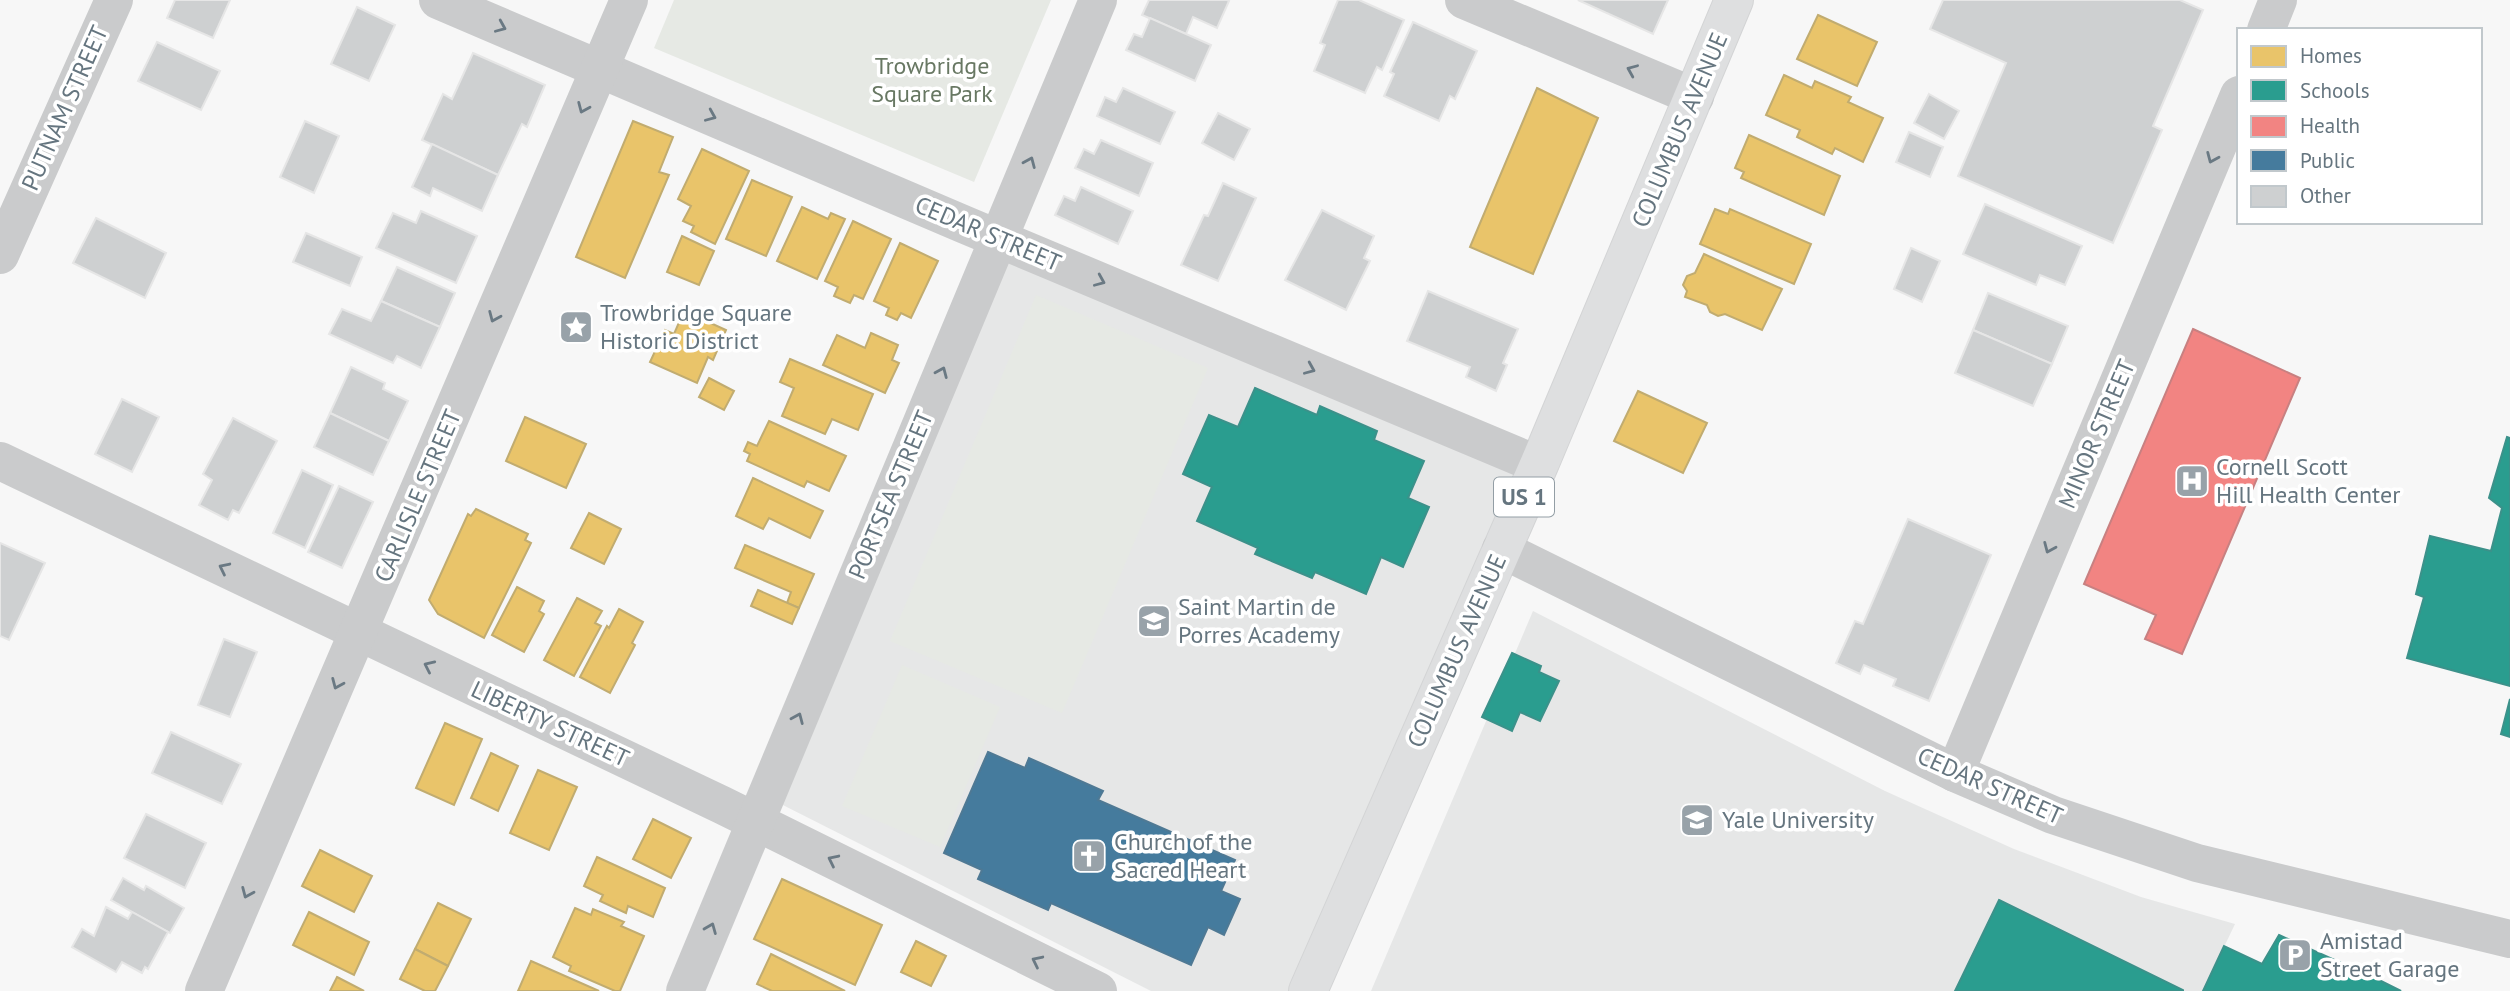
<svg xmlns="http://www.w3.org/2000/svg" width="2510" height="991" font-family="'PT Sans',sans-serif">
<rect width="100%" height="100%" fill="#f7f7f7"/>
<g fill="#e6e7e7">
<polygon points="998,238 1539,465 1308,991 1151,991 765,796"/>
<polygon points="1533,611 1885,791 2014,849 2141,897 2235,924 2203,991 1371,991"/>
</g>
<g fill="#e6e9e4">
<polygon points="674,0 1051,0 974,182 654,48"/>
<polygon points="1036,295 1208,368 1062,713 890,641"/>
<polygon points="902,665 1000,707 940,847 842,806"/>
</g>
<g fill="#e9c46a" stroke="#c1ac70" stroke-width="2">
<polygon points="1818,15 1877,42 1857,86 1797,59"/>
<polygon points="1784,75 1812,88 1815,81 1851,97 1848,102 1883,118 1863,162 1835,148 1832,154 1797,137 1800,130 1766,115"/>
<polygon points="1537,88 1598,118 1533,274 1470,247"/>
<polygon points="633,121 673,137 659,172 669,175 625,278 576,257"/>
<polygon points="1749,135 1840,176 1824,215 1741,178 1744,172 1735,168"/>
<polygon points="702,149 749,171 715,244 691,232 694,226 683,221 691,206 678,199"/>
<polygon points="752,180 792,197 766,256 726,239"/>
<polygon points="802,207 828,219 831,213 845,219 817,279 777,261"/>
<polygon points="1715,209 1728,214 1730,209 1811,244 1794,284 1700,244"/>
<polygon points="853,221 891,239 863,299 854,295 850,303 834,296 838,287 825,281"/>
<polygon points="682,236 714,251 699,285 667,272"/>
<polygon points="900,243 938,261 911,318 901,313 897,320 886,315 889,308 874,301"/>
<polygon points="1704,254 1782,289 1762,330 1725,314 1718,316 1710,312 1707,305 1685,297 1687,291 1683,285 1687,276 1695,273"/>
<polygon points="684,311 726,330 713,360 708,357 697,383 650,362 665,330 674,334"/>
<polygon points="871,333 898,345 892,360 899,363 885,393 823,365 837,335 865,348"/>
<polygon points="790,359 873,394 858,430 832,419 825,434 782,416 794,388 780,382"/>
<polygon points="709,378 734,391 724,410 699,397"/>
<polygon points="1638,391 1707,423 1683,473 1614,441"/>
<polygon points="525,417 586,444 566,488 506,461"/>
<polygon points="769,421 846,456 829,491 807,481 804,487 747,461 750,454 744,451 748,442 757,446"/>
<polygon points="753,478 823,511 810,538 769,518 763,529 736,516"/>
<polygon points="476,509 528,534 525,540 531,543 484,638 438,614 429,600 468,514 471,516"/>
<polygon points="589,513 621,529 604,564 571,548"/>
<polygon points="745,545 814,574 799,608 787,603 791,592 735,568"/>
<polygon points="517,587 544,601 539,611 544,614 524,652 492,635"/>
<polygon points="758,590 799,608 792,624 751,606"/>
<polygon points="577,598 602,611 595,623 601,626 574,676 544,660"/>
<polygon points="619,609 643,622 632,643 635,645 610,693 580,677 607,626 609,628"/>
<polygon points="445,723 482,739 454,805 416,788"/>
<polygon points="491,753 518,766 498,811 471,798"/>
<polygon points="538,770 577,787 549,850 510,833"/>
<polygon points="653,819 691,838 671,878 633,859"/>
<polygon points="320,850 372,876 354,912 302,886"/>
<polygon points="597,857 665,888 653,917 628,906 626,913 600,901 603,895 584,886"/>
<polygon points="782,879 882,925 855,985 754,939"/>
<polygon points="438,903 471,919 448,966 415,949"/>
<polygon points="575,908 591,915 593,909 624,922 621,926 644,936 620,991 615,991 569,971 571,966 553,957"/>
<polygon points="309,912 369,942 354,975 293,945"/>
<polygon points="916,941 946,956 931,986 901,972"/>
<polygon points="415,949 448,966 435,991 425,991 400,979"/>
<polygon points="771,954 845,991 772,991 757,984"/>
<polygon points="531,961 599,991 518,991"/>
<polygon points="337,977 364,991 330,991"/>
</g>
<g fill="#2a9d8f" stroke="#3c918a" stroke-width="2">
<polygon points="1255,388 1317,415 1320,406 1377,431 1374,440 1424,461 1408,498 1429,507 1403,567 1381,557 1366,594 1315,572 1312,578 1255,554 1258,548 1197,521 1212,487 1183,474 1209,415 1238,427"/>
<polygon points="2507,437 2510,438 2510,686 2407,658 2424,597 2416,594 2430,536 2491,551 2502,508 2489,498"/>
<polygon points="1512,653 1541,666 1539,672 1559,681 1540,721 1520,712 1512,731 1482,717"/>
<polygon points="2510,699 2510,737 2501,734"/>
<polygon points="1999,900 2183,990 2183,991 1955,991"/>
<polygon points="2279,935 2381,981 2401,991 2203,991 2224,946 2262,964"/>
</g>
<polygon fill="#f28482" stroke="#c88081" stroke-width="2" points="2193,329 2300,378 2182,654 2145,639 2156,615 2084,584"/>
<polygon fill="#457b9d" stroke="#4f7994" stroke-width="2" points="988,752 1025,768 1029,758 1103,791 1098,800 1235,860 1221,891 1240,899 1224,935 1208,927 1191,965 1051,903 1048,910 978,879 982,870 944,853"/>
<g fill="#ced0d1" stroke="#e6e6e6" stroke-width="2">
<polygon points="175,0 230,0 213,38 167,18"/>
<polygon points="1149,0 1227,0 1229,1 1217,28 1193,17 1186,34 1142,15"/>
<polygon points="1338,0 1359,0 1404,20 1382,70 1377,67 1365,93 1314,71 1325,45 1320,43"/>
<polygon points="1578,0 1668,0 1653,34"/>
<polygon points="1943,0 2180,0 2203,10 2153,126 2162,130 2113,243 1958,176 2006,63 1930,29"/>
<polygon points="357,7 395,25 369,81 331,64"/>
<polygon points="1150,18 1211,45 1195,81 1126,50 1134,34 1142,37"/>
<polygon points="1413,22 1477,51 1455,99 1450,96 1439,121 1384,96 1394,74 1390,72"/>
<polygon points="157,42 220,71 201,110 138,81"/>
<polygon points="473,53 545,85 527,127 522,124 498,175 422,140 443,94 452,99"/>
<polygon points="1123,88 1175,112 1160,144 1097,116 1105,97 1116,102"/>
<polygon points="1929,94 1959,111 1944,139 1914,123"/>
<polygon points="1218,113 1250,129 1234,160 1202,143"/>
<polygon points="305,121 339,136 314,193 280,177"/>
<polygon points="1909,132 1943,147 1930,177 1896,162"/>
<polygon points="1101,140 1153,163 1139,196 1075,168 1084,149 1094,154"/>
<polygon points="432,144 498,175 482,211 433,188 430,196 412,187"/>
<polygon points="1223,183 1256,198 1218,281 1181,265 1204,215 1208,216"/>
<polygon points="1081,187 1133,211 1118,244 1055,215 1064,196 1075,201"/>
<polygon points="1985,204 2082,246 2065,285 2040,275 2036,285 1963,254"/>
<polygon points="1322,210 1374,236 1364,258 1370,261 1346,310 1285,280"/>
<polygon points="421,211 477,236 456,283 376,248 393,213 416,223"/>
<polygon points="96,218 166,253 145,298 73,263"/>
<polygon points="306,233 362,257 350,286 293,262"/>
<polygon points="1911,248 1940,261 1922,302 1894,289"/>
<polygon points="397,267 455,293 440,327 381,301"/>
<polygon points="1428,291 1518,329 1503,363 1507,365 1496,391 1466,377 1470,367 1407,341"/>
<polygon points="1988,293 2068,326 2052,364 1973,330"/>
<polygon points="381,301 440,327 421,368 397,356 393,363 329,334 342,309 371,321"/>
<polygon points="1973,330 2052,364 2033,406 1955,373"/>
<polygon points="351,367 385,383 383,389 408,401 389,441 330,413"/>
<polygon points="122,399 159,417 132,472 95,454"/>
<polygon points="330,413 389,441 373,475 314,447"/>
<polygon points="233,418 277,441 239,513 233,510 228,520 199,505 212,480 203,474"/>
<polygon points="302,470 333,485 305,548 273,533"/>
<polygon points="339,486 373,502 342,568 308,552"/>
<polygon points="1908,519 1991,555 1929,701 1893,686 1896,679 1864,665 1860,674 1836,663 1855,621 1863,624"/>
<polygon points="0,543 45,563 9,640 0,636"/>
<polygon points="224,639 257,652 230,717 198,705"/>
<polygon points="171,732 241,764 222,804 152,773"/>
<polygon points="146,814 206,843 185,888 124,858"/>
<polygon points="123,878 144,890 146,886 184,908 170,933 111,900"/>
<polygon points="106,907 128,919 132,912 168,932 148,969 145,967 142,973 122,962 116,972 72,947 82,929 94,936"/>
</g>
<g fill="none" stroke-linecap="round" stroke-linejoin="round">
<g stroke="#d3d4d5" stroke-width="40">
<polyline id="major" points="1308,991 1539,465 1734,0"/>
</g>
<g stroke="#cacbcc" stroke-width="38">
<polyline points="438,0 963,224 1539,465"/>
<polyline points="1464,0 1695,97"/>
<polyline points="2266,30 2278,0"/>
<polyline points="0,255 114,0"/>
<polyline points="0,461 722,805 1098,991"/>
<polyline points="1501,549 1955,773 2053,815 2197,863 2510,939"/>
<polyline points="1955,773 2239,95"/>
<polyline points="204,991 629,0"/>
<polyline points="685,991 1098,0"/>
</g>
<use href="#major" stroke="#dedfe0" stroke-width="38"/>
</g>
<defs><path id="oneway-chevron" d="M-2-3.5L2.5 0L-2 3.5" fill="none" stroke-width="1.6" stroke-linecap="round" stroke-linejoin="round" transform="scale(1.75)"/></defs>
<g stroke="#6a7983">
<use href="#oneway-chevron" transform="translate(501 27) rotate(23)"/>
<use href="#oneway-chevron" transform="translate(1632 70) rotate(-157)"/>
<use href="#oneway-chevron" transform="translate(583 108) rotate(113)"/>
<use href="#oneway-chevron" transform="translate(711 116) rotate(23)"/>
<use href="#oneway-chevron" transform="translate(2212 158) rotate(113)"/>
<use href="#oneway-chevron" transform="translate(1030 162) rotate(-67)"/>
<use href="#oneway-chevron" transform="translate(1100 281) rotate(23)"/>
<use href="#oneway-chevron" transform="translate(494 317) rotate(113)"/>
<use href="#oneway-chevron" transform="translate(1310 369) rotate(23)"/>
<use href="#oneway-chevron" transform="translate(942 372) rotate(-67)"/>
<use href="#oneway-chevron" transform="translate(2049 548) rotate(113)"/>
<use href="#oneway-chevron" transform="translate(224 568) rotate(-154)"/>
<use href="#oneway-chevron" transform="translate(429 666) rotate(-155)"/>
<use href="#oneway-chevron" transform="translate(337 684) rotate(113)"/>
<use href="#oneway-chevron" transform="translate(798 718) rotate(-67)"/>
<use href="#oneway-chevron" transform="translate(833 860) rotate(-154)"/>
<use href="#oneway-chevron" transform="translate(247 893) rotate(113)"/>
<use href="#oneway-chevron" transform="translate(711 928) rotate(-68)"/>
<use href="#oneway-chevron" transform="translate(1037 961) rotate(-154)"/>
</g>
<defs>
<g id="sight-square" transform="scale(1.75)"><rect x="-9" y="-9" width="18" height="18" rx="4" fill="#98a2a9" stroke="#fff"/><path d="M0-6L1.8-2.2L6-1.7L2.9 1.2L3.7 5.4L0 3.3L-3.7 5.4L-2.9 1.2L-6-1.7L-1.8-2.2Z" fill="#fff"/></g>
<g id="hospital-square" transform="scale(1.75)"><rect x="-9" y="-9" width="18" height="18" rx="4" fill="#98a2a9" stroke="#fff"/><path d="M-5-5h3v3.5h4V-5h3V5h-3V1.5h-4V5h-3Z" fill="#fff"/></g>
<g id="school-square" transform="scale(1.75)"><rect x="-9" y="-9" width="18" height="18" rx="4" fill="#98a2a9" stroke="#fff"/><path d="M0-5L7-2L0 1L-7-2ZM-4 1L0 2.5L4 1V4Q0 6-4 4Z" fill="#fff"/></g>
<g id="university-square" transform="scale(1.75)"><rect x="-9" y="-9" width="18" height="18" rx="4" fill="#98a2a9" stroke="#fff"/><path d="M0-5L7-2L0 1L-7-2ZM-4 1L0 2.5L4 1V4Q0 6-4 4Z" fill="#fff"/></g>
<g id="church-square" transform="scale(1.75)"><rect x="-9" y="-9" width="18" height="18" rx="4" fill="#98a2a9" stroke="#fff"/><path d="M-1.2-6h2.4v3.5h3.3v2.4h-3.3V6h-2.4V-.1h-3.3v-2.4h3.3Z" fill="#fff"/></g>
<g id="parking-square" transform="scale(1.75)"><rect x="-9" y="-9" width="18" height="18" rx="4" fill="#98a2a9" stroke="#fff"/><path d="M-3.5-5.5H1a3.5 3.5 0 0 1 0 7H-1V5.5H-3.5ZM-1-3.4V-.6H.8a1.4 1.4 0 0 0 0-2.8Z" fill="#fff"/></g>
</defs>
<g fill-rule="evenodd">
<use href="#sight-square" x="576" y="327"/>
<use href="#hospital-square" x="2192" y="481"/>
<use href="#school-square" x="1154" y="621"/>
<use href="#university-square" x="1697" y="820"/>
<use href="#church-square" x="1089" y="856"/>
<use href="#parking-square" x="2295" y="955"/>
</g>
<g text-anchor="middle" stroke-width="7" stroke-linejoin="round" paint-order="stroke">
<rect fill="#fff" stroke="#939ea5" stroke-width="2" x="1494" y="477.5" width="60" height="39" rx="5"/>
<g font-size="23" font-weight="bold" fill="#65757f">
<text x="1524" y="505">US 1</text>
</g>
<g font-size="24" fill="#687863" stroke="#fff">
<text x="932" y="74">Trowbridge<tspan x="932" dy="28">Square Park</tspan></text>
</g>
<g font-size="24" fill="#65757f" stroke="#fff">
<text transform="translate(65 108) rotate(-66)" y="8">PUTNAM STREET</text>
<text transform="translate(1680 130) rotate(-67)" y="8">COLUMBUS AVENUE</text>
<text transform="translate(988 234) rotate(23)" y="8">CEDAR STREET</text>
<text transform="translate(2097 434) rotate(-67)" y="8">MINOR STREET</text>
<text transform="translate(891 495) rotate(-67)" y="8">PORTSEA STREET</text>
<text transform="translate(418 496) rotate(-67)" y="8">CARLISLE STREET</text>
<text transform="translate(1457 651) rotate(-66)" y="8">COLUMBUS AVENUE</text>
<text transform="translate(550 724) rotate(25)" y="8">LIBERTY STREET</text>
<text transform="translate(1990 786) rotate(24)" y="8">CEDAR STREET</text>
</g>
<g font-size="24" fill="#65757f" stroke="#fff" text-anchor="start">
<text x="600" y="321">Trowbridge Square<tspan x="600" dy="28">Historic District</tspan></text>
<text x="2216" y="475">Cornell Scott<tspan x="2216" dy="28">Hill Health Center</tspan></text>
<text x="1178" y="615">Saint Martin de<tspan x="1178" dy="28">Porres Academy</tspan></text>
<text x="1722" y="828">Yale University</text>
<text x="1114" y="850">Church of the<tspan x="1114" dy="28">Sacred Heart</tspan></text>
<text x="2320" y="949">Amistad<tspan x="2320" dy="28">Street Garage</tspan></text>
</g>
</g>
<rect x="2237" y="28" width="245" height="196" fill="#ffffff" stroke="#c1c8cc" stroke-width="2"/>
<rect x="2251" y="46" width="35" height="21" fill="#e9c46a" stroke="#c1c8cc" stroke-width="2"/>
<text x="2300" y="63" font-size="21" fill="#65757f">Homes</text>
<rect x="2251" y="80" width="35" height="21" fill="#2a9d8f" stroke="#c1c8cc" stroke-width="2"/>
<text x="2300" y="98" font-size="21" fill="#65757f">Schools</text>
<rect x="2251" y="116" width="35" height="21" fill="#f28482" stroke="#c1c8cc" stroke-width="2"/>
<text x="2300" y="133" font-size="21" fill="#65757f">Health</text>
<rect x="2251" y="150" width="35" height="21" fill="#457b9d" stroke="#c1c8cc" stroke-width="2"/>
<text x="2300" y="168" font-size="21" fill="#65757f">Public</text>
<rect x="2251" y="186" width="35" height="21" fill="#ced0d1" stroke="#c1c8cc" stroke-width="2"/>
<text x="2300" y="203" font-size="21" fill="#65757f">Other</text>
</svg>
